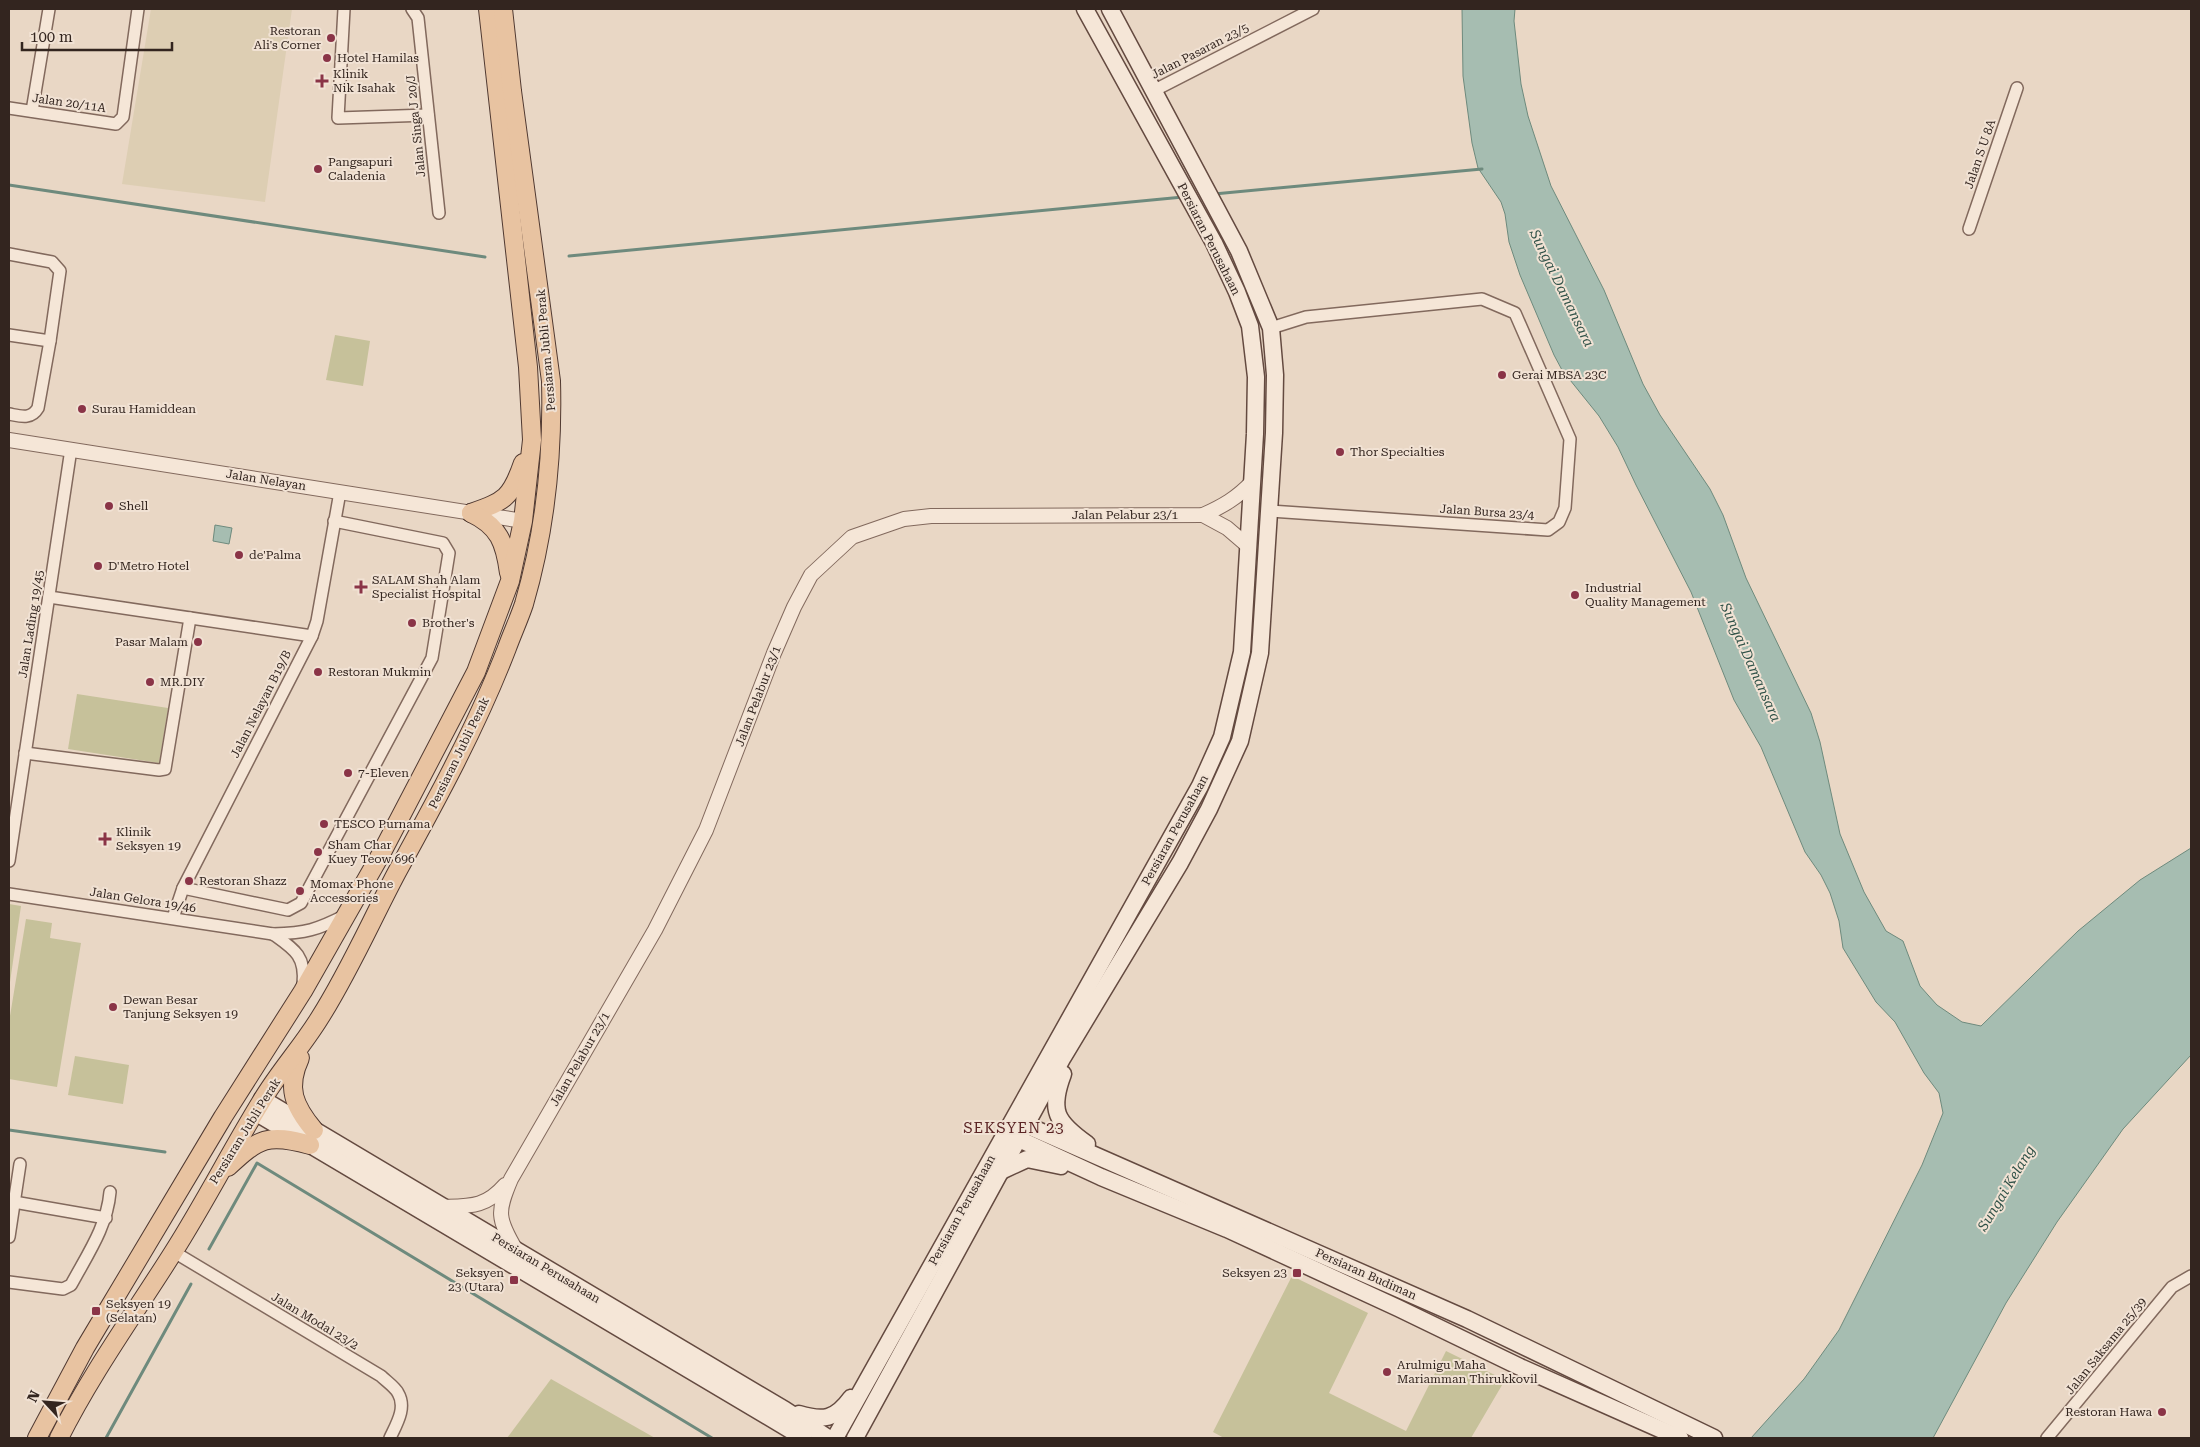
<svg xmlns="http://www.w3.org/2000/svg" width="2200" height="1447" font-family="'Roboto Serif',serif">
<rect width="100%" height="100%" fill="#e9d7c5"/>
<polygon fill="#ddceb3" points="151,9 292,9 265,202 122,184"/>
<g fill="#c6c19a">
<polygon points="335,335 370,341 363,386 326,380"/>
<polygon points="77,694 168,708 159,763 68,749"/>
<polygon points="9,904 21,906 9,989"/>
<polygon points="26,919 52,923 50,938 81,943 57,1087 9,1079 9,1022"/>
<polygon points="75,1056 129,1065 123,1104 68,1095"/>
<polygon points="1292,1276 1368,1313 1329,1393 1406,1431 1446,1351 1505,1380 1471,1438 1224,1438 1213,1432"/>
<polygon points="551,1379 655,1438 507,1438"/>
</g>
<g fill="#a6bdb1" stroke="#6e8a7d">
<polygon points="1462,9 1515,9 1514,21 1521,84 1528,116 1551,186 1604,290 1643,384 1660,415 1710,489 1723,515 1746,578 1811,713 1820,742 1840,834 1864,892 1886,931 1903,941 1920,986 1928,995 1937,1005 1962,1022 1981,1026 2078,931 2140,880 2191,848 2191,1055 2123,1129 2057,1222 2006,1303 1933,1438 1751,1438 1804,1379 1839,1330 1922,1165 1943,1113 1939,1093 1924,1073 1895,1022 1876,1002 1843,948 1839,921 1830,893 1821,875 1805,852 1761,747 1734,700 1691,592 1636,485 1618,447 1599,416 1562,370 1554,355 1520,275 1509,242 1505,214 1501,202 1478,168 1472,143 1463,76"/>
<polygon points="215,525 232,528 229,544 213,541"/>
</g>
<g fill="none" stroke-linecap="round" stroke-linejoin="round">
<g stroke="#6e8a7d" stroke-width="3">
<polyline points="9,185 485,257"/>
<polyline points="1214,194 1482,169"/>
<polyline points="569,256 1183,197"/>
<polyline points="9,1130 165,1152"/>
<polyline points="209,1249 257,1163 712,1438"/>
<polyline points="106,1438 191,1284"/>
</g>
<g stroke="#82695d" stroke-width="14">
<g id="minor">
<polyline points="344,9 338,118 428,115"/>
<polyline points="412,9 418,18 439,213"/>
<polyline points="1153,91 1313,9"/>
<polyline points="9,108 116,124 123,117 138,9"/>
<polyline points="32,111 49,9"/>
<polyline points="1969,229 2017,88"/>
<path d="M9,254L52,262L60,271L50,341L38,408C31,420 20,416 9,414"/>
<polyline points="9,335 50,341"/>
<polyline points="1270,511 1548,530 1559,522 1565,508 1570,439 1515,313 1482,299 1306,317 1271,328"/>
<polyline points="49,597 312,636"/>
<polyline points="25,753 159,770 165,769 190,618"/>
<polyline points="9,861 71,449"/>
<polyline points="183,888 288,910 301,903 432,658 449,553 443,543 334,521"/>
<path d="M9,894L273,934C306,933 317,930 346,915"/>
<polyline points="173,918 183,888 312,636 317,621 340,492"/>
<path d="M273,934C294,949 306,956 303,984"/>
<polyline points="14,1202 106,1218"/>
<polyline points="9,1237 20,1164"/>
<path d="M174,1252L381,1376C386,1381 395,1387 398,1393C407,1408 396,1425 390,1438"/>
<path d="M9,1282L63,1289L71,1285C87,1255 107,1227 110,1192"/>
<polyline points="2047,1438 2172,1287 2191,1276"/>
</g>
</g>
<g stroke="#82695d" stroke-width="16">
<g id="tertiary">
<polyline points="9,440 523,521"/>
<polyline points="1203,515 1227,528 1248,546"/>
<path d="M443,1207C471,1206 486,1207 505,1185"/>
<path d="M516,1250C497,1218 497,1212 511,1179L655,930L706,830L774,653L794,607L811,575L852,537L904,519L931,516L1203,515C1223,506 1237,498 1252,482"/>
</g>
</g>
<g stroke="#644a40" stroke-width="19">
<g id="secondary">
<path d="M1063,1074C1049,1111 1056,1122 1087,1144"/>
<polyline points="262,1099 785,1410 828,1438"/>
<polyline points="255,1112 804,1438"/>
<polyline points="1017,1121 1467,1319 1714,1438"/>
<polyline points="1008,1134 1101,1177 1227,1229 1398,1308 1520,1367 1680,1438"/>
<polyline points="1001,1171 1027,1159 1061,1166"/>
<path d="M799,1414C823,1421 835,1420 851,1398"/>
<polyline points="835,1438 1200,786 1222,737 1242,652 1255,434 1256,377 1250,326 1237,292 1214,243 1085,9"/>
<polyline points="855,1438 1063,1057 1180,863 1209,809 1240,741 1260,653 1274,433 1275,375 1271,328 1239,251 1110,9"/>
</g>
</g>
<g stroke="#503931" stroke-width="20">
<g id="primary">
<path d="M471,513C505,501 511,498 523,463"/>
<path d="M471,513C499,526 505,543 509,573"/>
<path d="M300,1058C286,1088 294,1106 314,1130"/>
<path d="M228,1167C259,1138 268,1133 310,1145"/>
<polyline points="37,1438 85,1348 223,1117 303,991 381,854 476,672 510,581 523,521 532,440 528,367 488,9"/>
<path d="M59,1438C92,1372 135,1313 174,1251C205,1202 231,1151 261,1102C278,1073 301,1048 319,1019C349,972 371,921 397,872C437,799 477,726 507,648C512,634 519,619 524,604C545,532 553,455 551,381L512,91L503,9"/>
</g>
</g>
<use href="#minor" stroke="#f5e6d7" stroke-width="11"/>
<use href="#tertiary" stroke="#f5e6d7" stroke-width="14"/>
<use href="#secondary" stroke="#f5e6d7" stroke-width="16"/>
<use href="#primary" stroke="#e8c3a1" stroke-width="18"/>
</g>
<g fill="#8a3447" stroke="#f1e2d4" stroke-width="2">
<circle cx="331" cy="38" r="5"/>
<circle cx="327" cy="58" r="5"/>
<path d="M319.5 73.5h5v5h5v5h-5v5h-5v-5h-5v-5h5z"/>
<circle cx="318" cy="169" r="5"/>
<circle cx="1502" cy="375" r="5"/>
<circle cx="82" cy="409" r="5"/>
<circle cx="1340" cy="452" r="5"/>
<circle cx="109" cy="506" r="5"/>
<circle cx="239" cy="555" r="5"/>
<circle cx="98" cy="566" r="5"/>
<path d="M358.5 579.5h5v5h5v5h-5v5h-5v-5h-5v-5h5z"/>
<circle cx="1575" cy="595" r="5"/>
<circle cx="412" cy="623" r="5"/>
<circle cx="198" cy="642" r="5"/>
<circle cx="318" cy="672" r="5"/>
<circle cx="150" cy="682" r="5"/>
<circle cx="348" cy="773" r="5"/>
<circle cx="324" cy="824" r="5"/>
<path d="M102.5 831.5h5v5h5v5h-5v5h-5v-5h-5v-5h5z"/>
<circle cx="318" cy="852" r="5"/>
<circle cx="189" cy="881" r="5"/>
<circle cx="300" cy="891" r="5"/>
<circle cx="113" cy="1007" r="5"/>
<rect x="1292" y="1268" width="10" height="10" rx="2.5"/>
<rect x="509" y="1275" width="10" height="10" rx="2.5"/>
<rect x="91" y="1306" width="10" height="10" rx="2.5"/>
<circle cx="1387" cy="1372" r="5"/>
<circle cx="2162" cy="1412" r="5"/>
</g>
<g text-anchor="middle" stroke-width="4" stroke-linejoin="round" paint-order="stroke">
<g font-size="12" fill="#33251f" stroke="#f1e2d4" text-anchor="start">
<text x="321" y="35" text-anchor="end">Restoran<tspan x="321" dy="14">Ali's Corner</tspan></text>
<text x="337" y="62">Hotel Hamilas</text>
<text x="333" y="78">Klinik<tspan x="333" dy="14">Nik Isahak</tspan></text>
<text x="328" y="166">Pangsapuri<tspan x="328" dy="14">Caladenia</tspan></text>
<text x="1512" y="379">Gerai MBSA 23C</text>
<text x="92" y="413">Surau Hamiddean</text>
<text x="1350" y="456">Thor Specialties</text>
<text x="119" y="510">Shell</text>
<text x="249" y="559">de'Palma</text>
<text x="108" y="570">D'Metro Hotel</text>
<text x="372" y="584">SALAM Shah Alam<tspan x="372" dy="14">Specialist Hospital</tspan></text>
<text x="1585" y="592">Industrial<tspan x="1585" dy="14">Quality Management</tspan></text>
<text x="422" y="627">Brother's</text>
<text x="188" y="646" text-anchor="end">Pasar Malam</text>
<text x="328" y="676">Restoran Mukmin</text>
<text x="160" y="686">MR.DIY</text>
<text x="358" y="777">7-Eleven</text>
<text x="334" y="828">TESCO Purnama</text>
<text x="116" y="836">Klinik<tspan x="116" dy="14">Seksyen 19</tspan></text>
<text x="328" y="849">Sham Char<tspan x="328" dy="14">Kuey Teow 696</tspan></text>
<text x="199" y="885">Restoran Shazz</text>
<text x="310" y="888">Momax Phone<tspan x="310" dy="14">Accessories</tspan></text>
<text x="123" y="1004">Dewan Besar<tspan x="123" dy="14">Tanjung Seksyen 19</tspan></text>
<text x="504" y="1277" text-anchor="end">Seksyen<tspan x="504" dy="14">23 (Utara)</tspan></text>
<text x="1287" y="1277" text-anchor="end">Seksyen 23</text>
<text x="106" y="1308">Seksyen 19<tspan x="106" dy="14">(Selatan)</tspan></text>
<text x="1397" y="1369">Arulmigu Maha<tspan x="1397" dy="14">Mariamman Thirukkovil</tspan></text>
<text x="2152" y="1416" text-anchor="end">Restoran Hawa</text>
</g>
<g font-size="12" fill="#33251f" stroke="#f1e2d4">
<text transform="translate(1200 51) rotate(-27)" y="4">Jalan Pasaran 23/5</text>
<text transform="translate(69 103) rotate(8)" y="4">Jalan 20/11A</text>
<text transform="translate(416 126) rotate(-96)" y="4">Jalan Singa J 20/J</text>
<text transform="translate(1980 154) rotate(-71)" y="4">Jalan S U 8A</text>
<text transform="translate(1209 239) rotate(63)" y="4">Persiaran Perusahaan</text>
<text transform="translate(546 350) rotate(-95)" y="4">Persiaran Jubli Perak</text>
<text transform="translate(266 480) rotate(9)" y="4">Jalan Nelayan</text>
<text transform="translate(1487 512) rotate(4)" y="4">Jalan Bursa 23/4</text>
<text x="1125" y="519">Jalan Pelabur 23/1</text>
<text transform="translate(31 624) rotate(-81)" y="4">Jalan Lading 19/45</text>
<text transform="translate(758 696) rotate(-69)" y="4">Jalan Pelabur 23/1</text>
<text transform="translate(261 704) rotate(-63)" y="4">Jalan Nelayan B19/B</text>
<text transform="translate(459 753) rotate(-64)" y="4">Persiaran Jubli Perak</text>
<text transform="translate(1175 830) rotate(-61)" y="4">Persiaran Perusahaan</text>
<text transform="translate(143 900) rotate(9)" y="4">Jalan Gelora 19/46</text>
<text transform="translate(580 1059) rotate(-60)" y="4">Jalan Pelabur 23/1</text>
<text transform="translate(245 1131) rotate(-58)" y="4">Persiaran Jubli Perak</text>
<text transform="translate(962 1210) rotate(-61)" y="4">Persiaran Perusahaan</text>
<text transform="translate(546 1268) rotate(31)" y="4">Persiaran Perusahaan</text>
<text transform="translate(1366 1274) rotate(24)" y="4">Persiaran Budiman</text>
<text transform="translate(315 1321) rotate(31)" y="4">Jalan Modal 23/2</text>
<text transform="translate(2106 1346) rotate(-51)" y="4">Jalan Saksama 25/39</text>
</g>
<g font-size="14" font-style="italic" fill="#305248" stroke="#f1e2d4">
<text transform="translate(1562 288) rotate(64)" y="5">Sungai Damansara</text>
<text transform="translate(1751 662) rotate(66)" y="5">Sungai Damansara</text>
<text transform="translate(2006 1188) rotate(-59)" y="5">Sungai Kelang</text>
</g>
<g font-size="15" letter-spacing="1" fill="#5b2424" stroke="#f1e2d4">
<text x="1014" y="1133">SEKSYEN 23</text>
</g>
</g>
<rect width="2200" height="1447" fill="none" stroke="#33251f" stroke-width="20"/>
<g transform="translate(45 1402) rotate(296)" stroke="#f1e2d4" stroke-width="4" paint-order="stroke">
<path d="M0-4L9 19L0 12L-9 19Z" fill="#33251f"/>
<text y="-8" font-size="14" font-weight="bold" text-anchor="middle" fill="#33251f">N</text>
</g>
<path d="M22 42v8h150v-8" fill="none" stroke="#33251f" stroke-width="2.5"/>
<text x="30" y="42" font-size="15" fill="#33251f" stroke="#f1e2d4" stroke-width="4" paint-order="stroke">100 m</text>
</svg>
